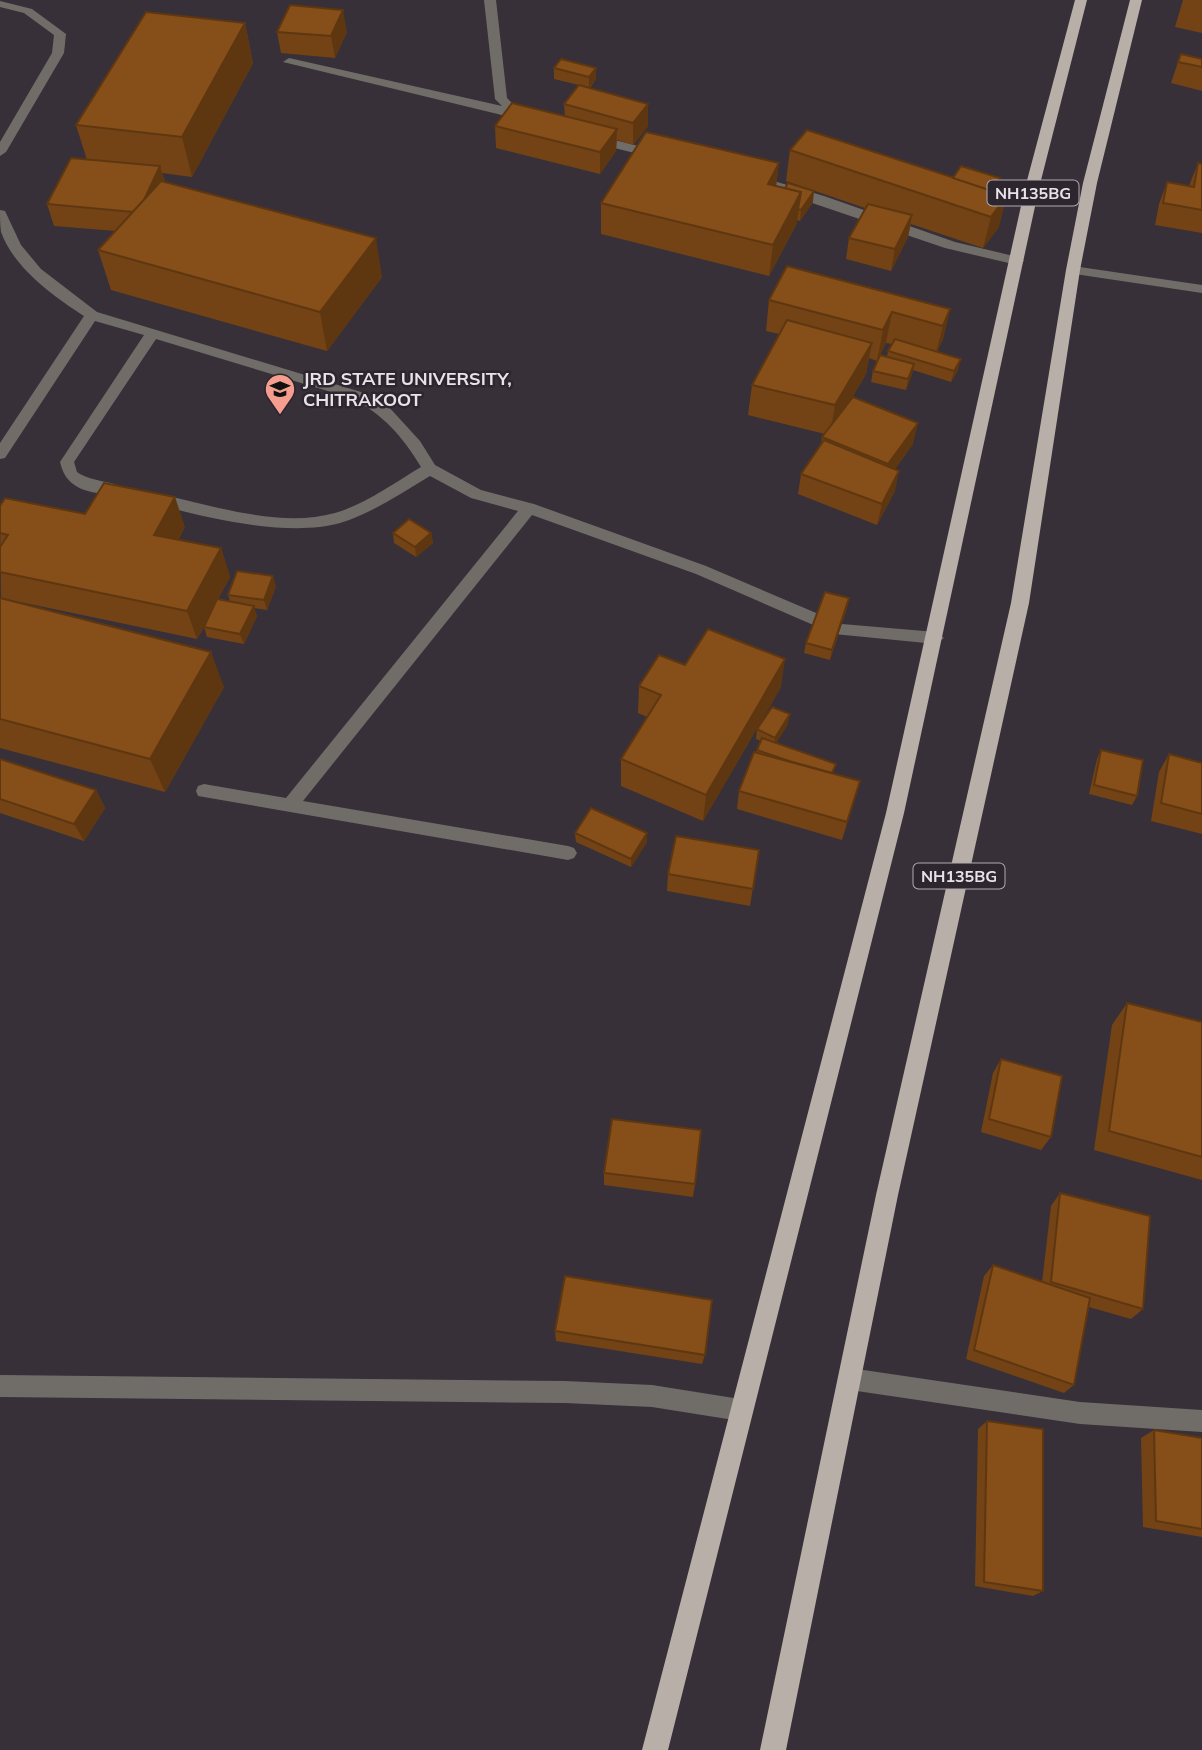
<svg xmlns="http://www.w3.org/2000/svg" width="1202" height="1750" font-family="Mulish,sans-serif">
<rect width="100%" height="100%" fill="#373038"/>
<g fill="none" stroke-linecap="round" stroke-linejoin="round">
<g fill="#706d69" fill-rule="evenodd">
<polygon points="0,1 32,9 66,34 64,53 6,152 0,156 0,142 52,53 54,35 24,13 0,7"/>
<path d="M0,210L5,211L21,245L41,269L97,312L361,392L388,406L420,441L435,465L481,490L534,504L706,566L842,624L936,632L944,638L936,644L834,634L696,574L532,515L303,801L568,846L574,848L577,853L574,858L568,860L198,796L196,791L198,786L204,784L286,798L518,511L471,498L430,476C401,493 373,513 340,523C288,538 200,517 149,502V494L154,493C210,504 278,529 335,513C366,504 394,483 421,467C402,436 384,415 351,398L156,339L74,462L77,472C92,483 121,481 130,492L123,497C95,492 67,494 60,462L144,335L95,321L5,458L0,459V443L84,316C53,296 14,268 1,232C0,225 0,217 0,210Z"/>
</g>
<g fill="#706d69" fill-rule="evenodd">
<polygon points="484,0 496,0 507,98 519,110 531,116 531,122 283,62 289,58 502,106 495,99"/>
<polygon points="594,135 663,152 665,155 659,159 590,142 588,139"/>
<polygon points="754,175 824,196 955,242 1022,258 1024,261 1017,265 945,248 750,182 750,176"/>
<polygon points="1073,266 1202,285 1202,293 1068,273 1066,270"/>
<polygon points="850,1368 1080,1402 1202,1410 1202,1432 1080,1424 850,1390 843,1386 839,1379 843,1372"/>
<polygon points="0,1375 565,1381 652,1385 740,1399 748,1402 751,1410 748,1418 740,1421 652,1407 565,1403 0,1397"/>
</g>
<g fill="#b8b0a8" fill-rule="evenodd">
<polygon points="1075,0 1087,0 1039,188 904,813 668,1750 642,1750 886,813 1025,188"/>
<polygon points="1130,0 1142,0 1097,183 1080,270 1029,603 898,1195 786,1750 760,1750 876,1195 1011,603 1066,270 1083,183"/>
</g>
</g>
<g fill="#734315">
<polygon points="1183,0 1202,0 1202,33 1175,27"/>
<polygon points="245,23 253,63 192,177 162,173 165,182 382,277 327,351 111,290 98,250 116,231 54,226 47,204 87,160 76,125"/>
<polygon points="277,32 347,32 335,58 281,53"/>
<polygon points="1202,59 1202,91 1171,83 1178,62"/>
<polygon points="554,68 596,68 596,79 590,88 648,104 648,126 633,145 617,140 616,151 600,174 496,148 495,126 565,117 564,104 579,85 554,79"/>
<polygon points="790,150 953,178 1000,178 996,192 999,227 983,248 911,224 908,237 891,271 846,259 849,238 865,208 786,181"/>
<polygon points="779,163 776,186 813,202 800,221 797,220 797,223 769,276 601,234 601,203"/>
<polygon points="1198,163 1202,164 1202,233 1155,225 1159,204 1167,182 1189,186"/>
<polygon points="769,300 950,309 943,339 937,352 958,370 951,382 913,370 906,390 871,382 873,371 887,357 888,351 892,344 886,343 877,361 869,358 866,374 850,401 913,444 895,469 895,491 877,525 798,494 801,474 821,445 822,437 825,434 748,415 752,385 779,334 766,331"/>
<polygon points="0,506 185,527 178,540 221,548 230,577 218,599 230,601 228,595 276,586 267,610 254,608 257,616 244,644 207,637 204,627 197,639 1,598"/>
<polygon points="393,533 431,533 433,543 416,557 394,543"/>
<polygon points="0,598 224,687 165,792 0,748"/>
<polygon points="849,598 847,608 830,660 804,653 806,643"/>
<polygon points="685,665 781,687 703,821 621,786 621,759 647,717 638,713 639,686"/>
<polygon points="788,724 776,743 834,774 855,799 842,840 737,809 739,791 761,741 756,739 757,729"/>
<polygon points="1101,750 1137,796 1132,805 1089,794 1097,759"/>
<polygon points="1169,754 1202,763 1202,834 1151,821 1159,772"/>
<polygon points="0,759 96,790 105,808 84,841 0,813"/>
<polygon points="575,833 647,842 631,867 576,842"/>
<polygon points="759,850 750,906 667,891 668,874"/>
<polygon points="1127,1003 1202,1022 1202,1180 1094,1150 1112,1025"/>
<polygon points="1001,1059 1051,1137 1041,1150 981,1132 993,1073"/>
<polygon points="604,1173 695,1184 693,1197 604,1185"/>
<polygon points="1060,1193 1143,1309 1131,1319 1089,1307 1074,1385 1064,1393 966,1359 984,1276 993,1265 1042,1282 1051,1206"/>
<polygon points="555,1331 705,1355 702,1364 556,1341"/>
<polygon points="987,1421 1043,1591 1033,1596 975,1586 978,1429"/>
<polygon points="1154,1430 1202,1438 1202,1537 1143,1527 1141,1438"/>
</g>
<g fill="#5e3711">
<polygon points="343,10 347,32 335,58 331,36"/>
<polygon points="245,23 253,63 192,177 182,137"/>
<polygon points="596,68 596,79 589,88 589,77"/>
<polygon points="648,104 648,126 633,145 633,123"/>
<polygon points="617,129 616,151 600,174 600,152"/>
<polygon points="779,163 775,195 768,184"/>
<polygon points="160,166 166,188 138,212"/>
<polygon points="1000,178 998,189 988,204 991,193"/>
<polygon points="814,191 813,202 800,221 801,210"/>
<polygon points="801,192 797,223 769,276 773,245"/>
<polygon points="1007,195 999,227 983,248 991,217"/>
<polygon points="912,215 908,237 891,271 895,249"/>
<polygon points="376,238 382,277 327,351 320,312"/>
<polygon points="950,309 943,339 935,356 943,326"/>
<polygon points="892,312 886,343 877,361 883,330"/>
<polygon points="872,343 866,374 830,435 835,405"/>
<polygon points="961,359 958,370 951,382 954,371"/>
<polygon points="914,364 912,375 906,390 908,379"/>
<polygon points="918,423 913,444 884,484 888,464"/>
<polygon points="899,471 895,491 877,525 882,504"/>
<polygon points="175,497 185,527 164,564 154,535"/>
<polygon points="431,533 433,543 416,557 415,547"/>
<polygon points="221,548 230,577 197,639 187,611"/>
<polygon points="273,576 276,586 267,610 264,600"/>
<polygon points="849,598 847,608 830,660 832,650"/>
<polygon points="254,606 257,616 244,644 240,634"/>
<polygon points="211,652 224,687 165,792 150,759"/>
<polygon points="785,659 781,687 703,821 706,795"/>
<polygon points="790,714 788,724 774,747 775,738"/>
<polygon points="860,781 855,799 842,840 847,822"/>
<polygon points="96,790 105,808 84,841 74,824"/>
<polygon points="647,833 647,842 631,867 631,859"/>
</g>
<g fill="#864e18" stroke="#5e3711" stroke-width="2">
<polygon points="290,5 343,10 331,36 277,32"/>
<polygon points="146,12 245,23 182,137 76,125"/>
<polygon points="1181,54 1202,59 1202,67 1178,62"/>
<polygon points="561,59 596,68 589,77 554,68"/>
<polygon points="579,85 648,104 633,123 564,104"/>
<polygon points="512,103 617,129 600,152 495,126"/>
<polygon points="807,130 1007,195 991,217 790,150"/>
<polygon points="646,132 779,163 768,184 801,192 773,245 601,203"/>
<polygon points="71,158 160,166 144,200 133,212 47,204"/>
<polygon points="1198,163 1202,164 1202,210 1163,203 1167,182 1194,187"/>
<polygon points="961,166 1000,178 992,191 953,178"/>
<polygon points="161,181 376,238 320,312 98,250"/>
<polygon points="788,183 814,191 801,210 798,209 801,192 785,188"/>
<polygon points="868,204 912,215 895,249 849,238"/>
<polygon points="787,266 950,309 943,326 892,312 883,330 769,300"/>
<polygon points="787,320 872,343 835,405 752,385"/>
<polygon points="895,339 961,359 954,371 888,351"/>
<polygon points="880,355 914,364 908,379 873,371"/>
<polygon points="853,397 918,423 888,464 822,437"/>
<polygon points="824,440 899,471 882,504 801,474"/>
<polygon points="104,483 175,497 154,535 221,548 187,611 0,572 0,547 8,535 0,533 0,506 5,498 85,514"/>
<polygon points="409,519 431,533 415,547 393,533"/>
<polygon points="237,571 273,576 264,600 228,595"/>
<polygon points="825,592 849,598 832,650 806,643"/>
<polygon points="0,598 211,652 150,759 0,719"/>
<polygon points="217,599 254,606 240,634 204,627"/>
<polygon points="708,629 785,659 706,795 621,759 661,695 639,686 659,655 685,665"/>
<polygon points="772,707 790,714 775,738 757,729"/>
<polygon points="762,738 836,764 832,773 789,761 757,750"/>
<polygon points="1101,750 1143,760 1137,796 1094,785"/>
<polygon points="754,752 860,781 847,822 739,791"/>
<polygon points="1169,754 1202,763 1202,814 1161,803"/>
<polygon points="0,759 96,790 74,824 0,799"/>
<polygon points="591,808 647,833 631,859 575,833"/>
<polygon points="676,836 759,850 753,889 668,874"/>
<polygon points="1127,1003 1202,1022 1202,1157 1109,1131"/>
<polygon points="1001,1059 1062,1076 1051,1137 989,1119"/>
<polygon points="612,1119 701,1130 695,1184 604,1173"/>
<polygon points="1060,1193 1150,1216 1143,1309 1051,1282"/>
<polygon points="993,1265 1090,1298 1074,1385 974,1350"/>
<polygon points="565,1276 712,1300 705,1355 555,1331"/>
<polygon points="987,1421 1043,1429 1043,1591 984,1582"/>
<polygon points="1154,1430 1202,1438 1202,1529 1156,1521"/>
</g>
<defs>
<g id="university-pin" transform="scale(1.575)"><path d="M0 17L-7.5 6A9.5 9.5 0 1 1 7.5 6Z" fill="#f59d8e" stroke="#2d262e"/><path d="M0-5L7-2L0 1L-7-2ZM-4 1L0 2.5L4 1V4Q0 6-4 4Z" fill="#111"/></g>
</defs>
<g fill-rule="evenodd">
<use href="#university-pin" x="280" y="389"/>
</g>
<g text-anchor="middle" stroke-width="5" stroke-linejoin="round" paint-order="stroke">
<g fill="#2d262e" stroke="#b0aab0" stroke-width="2">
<rect x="987.5" y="180.5" width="91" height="25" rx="5"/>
<rect x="913.5" y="863.5" width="91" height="25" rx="5"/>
</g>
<g font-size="16" font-weight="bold" fill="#e8e3e8">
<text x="1033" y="199">NH135BG</text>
<text x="959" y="882">NH135BG</text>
</g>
<g font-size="18" font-weight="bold" fill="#e8e3e8" stroke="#2d262e" text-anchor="start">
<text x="303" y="385">JRD STATE UNIVERSITY,<tspan x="303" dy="21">CHITRAKOOT</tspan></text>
</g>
</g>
</svg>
